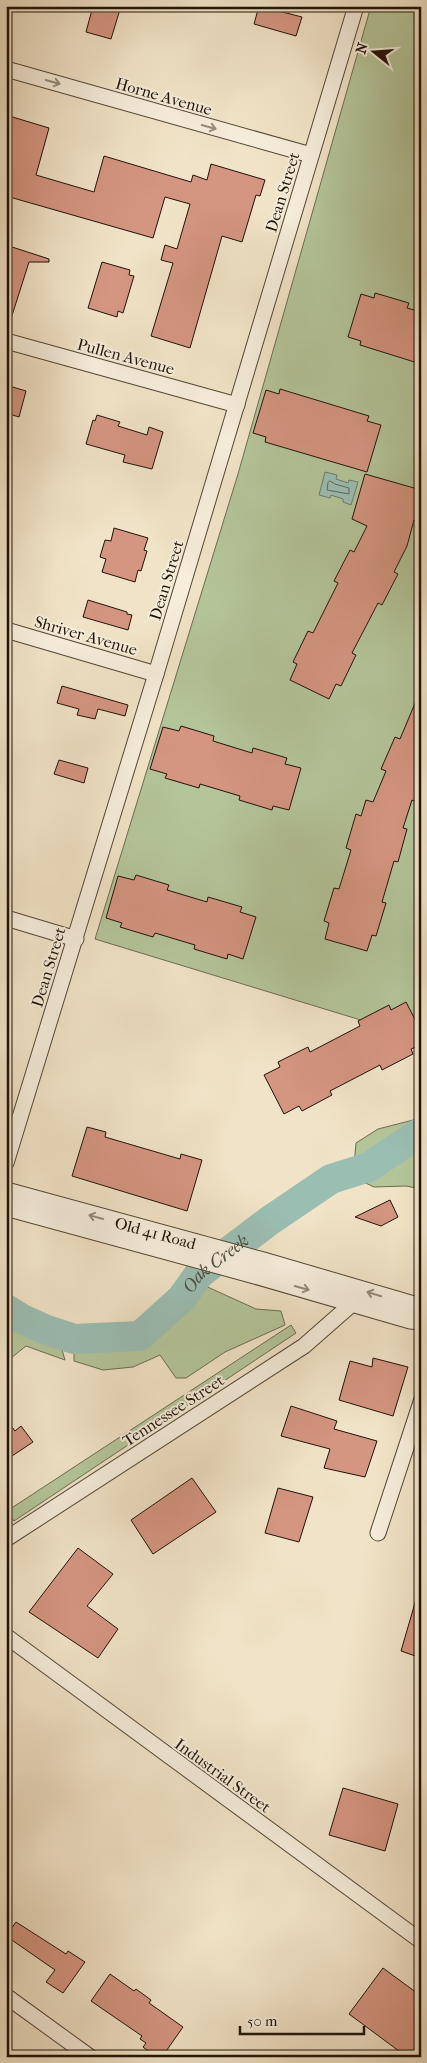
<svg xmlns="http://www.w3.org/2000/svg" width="427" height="2063" font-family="'IM FELL French Canon',serif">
<rect width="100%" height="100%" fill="#f1e3c7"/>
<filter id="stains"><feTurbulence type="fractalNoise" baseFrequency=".004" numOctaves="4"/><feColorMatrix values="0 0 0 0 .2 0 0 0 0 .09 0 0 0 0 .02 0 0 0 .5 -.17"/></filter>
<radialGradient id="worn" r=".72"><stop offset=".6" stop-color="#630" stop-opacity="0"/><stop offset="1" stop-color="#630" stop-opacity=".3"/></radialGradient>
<g fill="#b4c59a" stroke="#6a6c50">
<polygon points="371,6 421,6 421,1027 387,1028 95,939 238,474"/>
<polygon points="421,1118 421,1189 406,1186 374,1187 353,1177 356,1143 378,1129"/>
<polygon points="201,1284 256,1309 281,1311 285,1325 225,1352 186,1378 176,1378 160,1355 133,1367 103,1370 74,1361 74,1351 81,1345 124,1342 151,1335"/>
<polygon points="291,1325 296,1333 14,1521 7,1511"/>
<polygon points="6,1326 60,1343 65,1360 26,1346 6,1362"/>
</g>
<polygon fill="#9bbeb3" stroke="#697a6e" points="325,472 337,475 336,479 348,483 349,480 358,482 351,505 343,502 343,499 331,495 330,498 319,495"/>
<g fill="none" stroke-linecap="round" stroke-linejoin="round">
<polygon stroke="#5d685d" stroke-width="1" points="330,481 335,484 349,488 349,494 327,490 328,483"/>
<path stroke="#9bbeb3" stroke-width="30" id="s1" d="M6,1309L22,1319L44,1329L74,1339L140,1336L182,1298L199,1274L269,1221L331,1179L369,1167L421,1132"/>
</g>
<g fill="#d49581" stroke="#1f1307">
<polygon points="93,6 121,6 111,39 86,32"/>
<polygon points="259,6 302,17 296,36 254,24"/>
<polygon points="6,115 49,128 36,175 94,192 104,156 191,182 193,175 207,180 211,164 265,180 260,196 256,195 242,242 222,236 190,348 151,336 173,263 161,260 165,245 177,249 190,204 165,197 153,238 6,196"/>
<polygon points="6,245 49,259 49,262 29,262 9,325 6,324"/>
<polygon points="102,262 130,270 129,275 134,276 123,313 118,311 117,317 88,308"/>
<polygon points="375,293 409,303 407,308 421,312 421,364 360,345 361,341 348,337 361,294 374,298"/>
<polygon points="6,385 26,391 19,417 6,413"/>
<polygon points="280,389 369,416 367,421 381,425 367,472 265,442 266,437 253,433 266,390 279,394"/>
<polygon points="97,415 120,422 118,426 147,435 149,427 163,432 152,469 123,462 125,455 86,444 93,420 95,421"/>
<polygon points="365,474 421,490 421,522 414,520 407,546 394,572 398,574 382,605 378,603 352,653 356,655 341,686 336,684 329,699 290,680 297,664 293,662 308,631 313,633 338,583 334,581 350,550 354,552 367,526 352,519"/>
<polygon points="114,528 148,538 144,550 147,551 141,571 138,570 135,582 102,572 106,559 100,557 105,540 111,541"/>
<polygon points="88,600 127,612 127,614 132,615 128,630 83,617"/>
<polygon points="62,686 128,705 125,716 98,709 95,719 77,715 79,709 57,703"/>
<polygon points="421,689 421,804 412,800 403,828 407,829 398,862 394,861 382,902 386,903 376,936 372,935 367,951 325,939 329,923 324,921 334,888 339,889 351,850 346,848 356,814 361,816 366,800 373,802 386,771 381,769 395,737 400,739"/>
<polygon points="181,726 214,736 213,741 252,753 253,748 287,758 285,764 301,768 289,810 273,806 272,810 239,800 240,796 200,784 199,788 165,778 167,774 150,769 163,727 179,731"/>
<polygon points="59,760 88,768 84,783 54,774"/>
<polygon points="136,875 169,885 167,890 207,902 208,897 242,907 240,912 256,917 243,959 228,954 227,959 194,949 195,945 155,933 153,937 120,927 122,923 106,918 118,876 134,880"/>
<polygon points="406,1002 421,1031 421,1045 411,1049 413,1054 382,1070 380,1065 330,1091 332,1095 302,1111 299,1106 284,1114 264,1075 280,1067 278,1062 308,1047 310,1052 360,1026 358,1021 389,1005 391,1010"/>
<polygon points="87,1127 106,1132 105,1137 180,1159 181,1154 202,1160 187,1211 72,1176"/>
<polygon points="390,1200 398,1217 381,1226 355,1217"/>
<polygon points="373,1358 408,1367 393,1416 339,1400 350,1361 372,1367"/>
<polygon points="291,1406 337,1421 334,1429 377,1441 365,1477 324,1468 330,1449 281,1436"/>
<polygon points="6,1419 15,1431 21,1426 33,1442 6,1460"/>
<polygon points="192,1478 216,1512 153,1554 131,1520"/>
<polygon points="278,1488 313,1497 299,1542 265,1533"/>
<polygon points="78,1548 113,1574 87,1606 118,1629 98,1658 29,1612"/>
<polygon points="417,1596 421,1596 421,1658 401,1651"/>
<polygon points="343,1788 398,1804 385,1851 329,1835"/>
<polygon points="16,1922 66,1954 68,1951 85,1962 63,1993 46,1982 55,1970 6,1936"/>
<polygon points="383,1968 421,1996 421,2057 407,2057 349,2014"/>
<polygon points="110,1974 134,1991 136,1989 151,2000 149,2003 183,2027 162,2057 156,2057 143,2047 146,2043 140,2039 142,2036 91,2001"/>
</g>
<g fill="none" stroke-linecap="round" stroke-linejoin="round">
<g stroke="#544737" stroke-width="17">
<g id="minor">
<polyline points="6,69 311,155"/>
<polyline points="6,341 237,405"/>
<polyline points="6,630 156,674"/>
<polyline points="6,918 76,939"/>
<polyline points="6,1163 156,674 356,6"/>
<polyline points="378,1533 421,1402"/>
<polyline points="6,1539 304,1346 353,1303"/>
<polyline points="6,1636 421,1941"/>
<polyline points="6,1996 90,2057"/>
</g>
</g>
<g stroke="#544737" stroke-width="21">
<g id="tertiary">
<path id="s2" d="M6,1192L263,1262L421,1308"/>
<polyline points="6,1206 255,1274 410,1319 421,1320"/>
</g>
</g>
<use href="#minor" stroke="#f6eddb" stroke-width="15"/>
<use href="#tertiary" stroke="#f6eddb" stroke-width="19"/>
</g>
<defs><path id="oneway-shaft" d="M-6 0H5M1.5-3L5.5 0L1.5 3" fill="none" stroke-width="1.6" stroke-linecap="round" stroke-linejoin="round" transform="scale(1.25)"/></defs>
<g stroke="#958b7c">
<use href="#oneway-shaft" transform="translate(53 82) rotate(16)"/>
<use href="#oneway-shaft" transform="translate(209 127) rotate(16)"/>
<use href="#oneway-shaft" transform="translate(96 1217) rotate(-165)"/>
<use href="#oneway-shaft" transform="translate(302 1288) rotate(16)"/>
<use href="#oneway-shaft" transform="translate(374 1294) rotate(-163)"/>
</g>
<g text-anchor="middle" stroke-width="4" stroke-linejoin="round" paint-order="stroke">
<g font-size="16" fill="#1f1307" stroke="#f6eddb">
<text transform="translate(164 96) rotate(16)" y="6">Horne Avenue</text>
<text transform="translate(282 192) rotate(-73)" y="6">Dean Street</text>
<text transform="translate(126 356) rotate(15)" y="6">Pullen Avenue</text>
<text transform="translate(166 580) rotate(-73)" y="6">Dean Street</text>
<text transform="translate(86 635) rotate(16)" y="6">Shriver Avenue</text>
<text transform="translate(48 967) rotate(-73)" y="6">Dean Street</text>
<text dy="6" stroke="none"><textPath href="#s2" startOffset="155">Old 41 Road</textPath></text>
<text transform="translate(173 1410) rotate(-33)" y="6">Tennessee Street</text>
<text transform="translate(223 1775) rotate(36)" y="6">Industrial Street</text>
</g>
<g font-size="18" font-style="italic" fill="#4a4f43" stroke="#f6eddb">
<text dy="6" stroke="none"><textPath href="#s1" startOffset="246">Oak Creek</textPath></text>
</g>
</g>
<rect width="427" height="2063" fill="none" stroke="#f1e3c7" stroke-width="25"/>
<rect x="8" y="8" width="412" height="2048" fill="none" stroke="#1f1307" stroke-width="2.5"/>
<rect x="12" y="12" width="402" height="2038" fill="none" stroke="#1f1307"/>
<g transform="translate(374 52) rotate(287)" stroke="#f6eddb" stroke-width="4" paint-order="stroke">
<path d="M0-4L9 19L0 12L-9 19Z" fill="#1f1307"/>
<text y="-8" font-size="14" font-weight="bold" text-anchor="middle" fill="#1f1307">N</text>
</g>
<path d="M240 2026v8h124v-8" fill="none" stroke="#1f1307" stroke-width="2.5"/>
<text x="247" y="2026" font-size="15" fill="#1f1307" stroke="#f6eddb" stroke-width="4" paint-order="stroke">50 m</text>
<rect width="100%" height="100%" filter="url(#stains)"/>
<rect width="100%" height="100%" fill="url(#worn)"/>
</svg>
